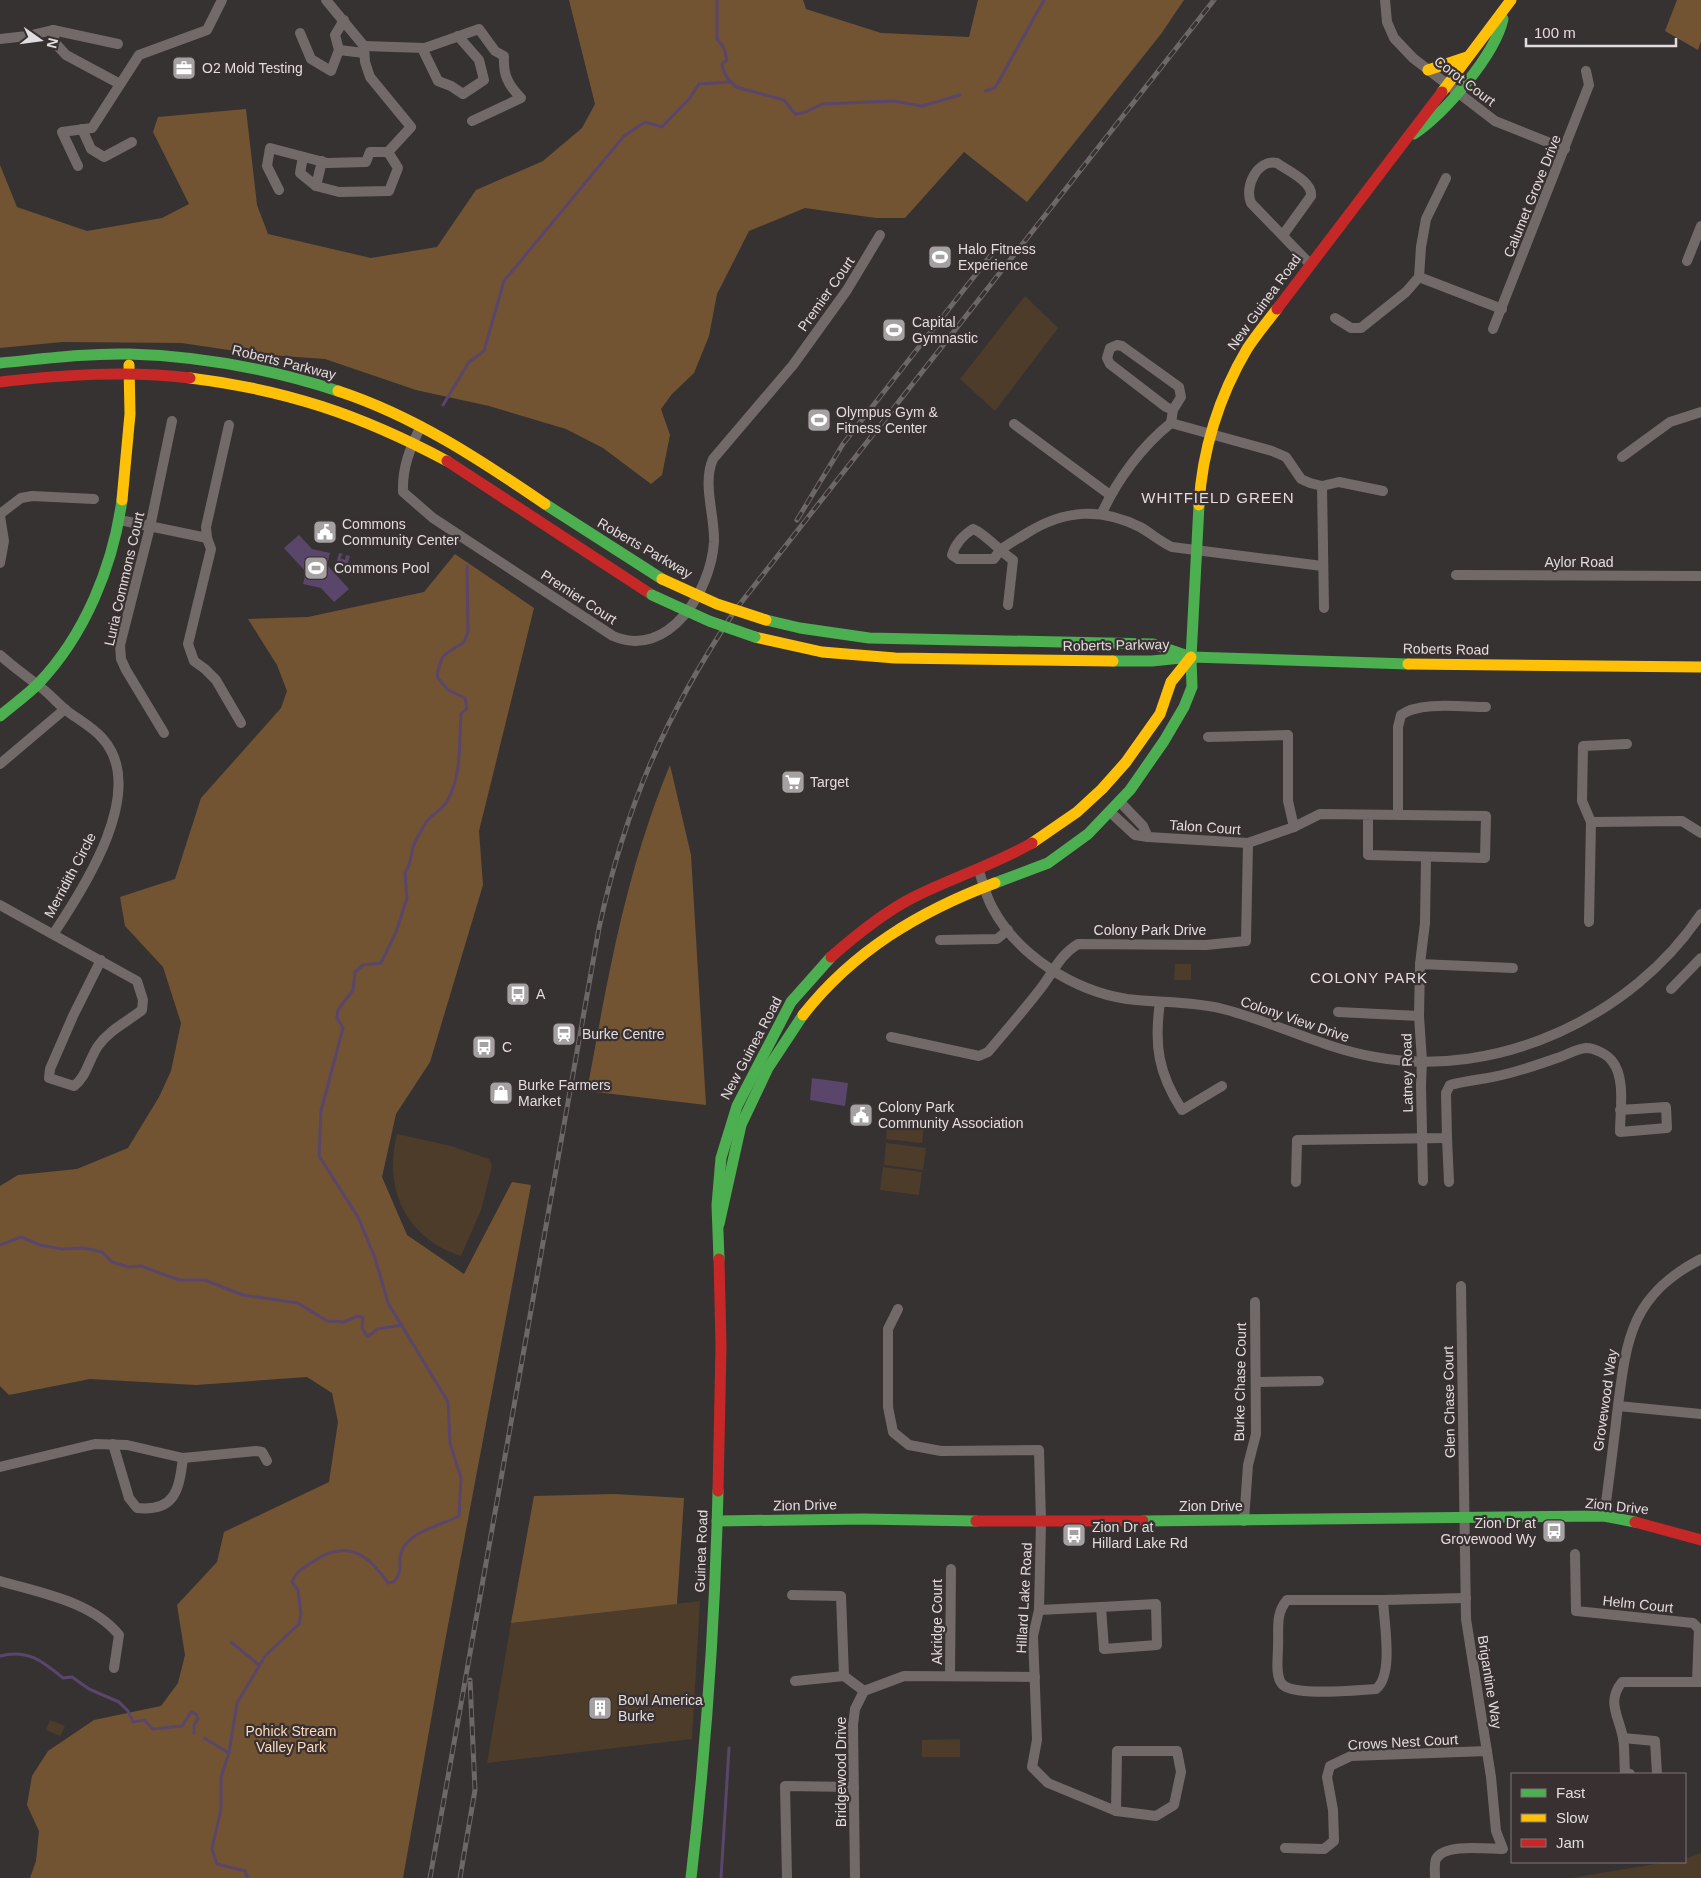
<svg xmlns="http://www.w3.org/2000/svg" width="1701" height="1878" font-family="Arial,sans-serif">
<rect width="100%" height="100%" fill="#363232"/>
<g fill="#4d3c29">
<polygon points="1025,296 1058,328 995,411 960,379"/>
<polygon points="1175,964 1191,964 1191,980 1174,980"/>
<polygon points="888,1122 924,1126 922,1143 886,1139"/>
<path d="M397,1134L451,1146L489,1159L492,1166L481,1210L461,1256C406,1238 383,1190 397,1134Z"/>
<polygon points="886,1143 926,1148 923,1170 884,1165"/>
<polygon points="883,1167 922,1172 919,1195 880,1190"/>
<polygon points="700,1601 692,1739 487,1763 511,1623"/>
<polygon points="50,1720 65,1726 60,1736 46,1730"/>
<polygon points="960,1739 960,1757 922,1757 922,1740"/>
<polygon points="1701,1853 1701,1878 1571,1878 1667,1862 1685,1862 1685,1859"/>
</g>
<g fill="#725433">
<polygon points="569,0 803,0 806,9 881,33 969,37 978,0 1184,0 1161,34 1027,202 964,152 905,218 876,218 805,208 749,231 717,294 709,336 694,373 672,394 661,409 670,435 662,475 651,484 603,448 566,429 489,406 416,390 325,359 255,354 182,343 62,342 0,348 0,165 17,207 87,231 162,218 189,204 153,132 158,117 246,109 257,205 268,234 371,258 437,247 476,190 543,161 582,128 595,104"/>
<polygon points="1677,0 1701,0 1701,41 1698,50 1665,31"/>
<polygon points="455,554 534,608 479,831 483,885 430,1062 396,1114 382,1177 407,1235 464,1274 512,1182 531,1185 443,1652 403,1878 30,1878 36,1861 39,1831 27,1805 32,1776 48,1751 94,1720 161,1706 178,1683 185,1655 177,1605 217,1562 224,1532 329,1482 338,1422 332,1393 307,1377 196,1385 90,1379 9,1395 0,1386 0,1186 18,1175 77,1169 128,1148 159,1097 171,1071 181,1023 163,967 125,926 120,897 175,879 201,798 281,708 287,691 277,665 248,619 308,617 424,592"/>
<path d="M670,765L691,855L706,1105L587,1091C608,977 625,874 670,765Z"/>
<polygon points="614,1494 684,1498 677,1604 511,1623 534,1496"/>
</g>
<g fill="#5a466b">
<polygon points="299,535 312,549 330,553 327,565 349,589 334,602 321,588 303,584 306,572 284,548"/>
<polygon points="339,553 343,554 340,558 345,560 346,555 350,556 347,566 336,564"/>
<polygon points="812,1078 848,1083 845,1106 810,1100"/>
</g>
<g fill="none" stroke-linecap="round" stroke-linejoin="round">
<g stroke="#5a466b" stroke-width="3">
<path d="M717,0V39L724,48L727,60L722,64C723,74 729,81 736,87L784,100L795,114L806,112L822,104L893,101L922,106L960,95"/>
<polyline points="985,91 995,88 1044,0"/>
<polyline points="443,405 469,362 484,351 504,281 624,136 645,122 662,127 689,99 699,84 730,82"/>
<polyline points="0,1245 21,1237 40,1245 62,1249 84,1248 102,1252 112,1262 128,1267 141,1266 179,1280 205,1280 243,1295 298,1303 327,1321 344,1322 358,1316 363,1318 362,1328 367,1336 372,1334 377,1329 402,1325"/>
<polyline points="231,1642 259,1665"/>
<path d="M0,1656C28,1649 42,1661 63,1678L72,1677L89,1689L119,1702L128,1711L133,1722L144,1720L153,1729L182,1726L191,1712L196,1714L198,1719L194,1725V1733"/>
<polyline points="204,1738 229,1753"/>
<path d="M248,1878L245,1871L217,1864L212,1849L221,1809V1777L229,1753L237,1703L265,1656L299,1624L301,1614L298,1590L292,1582C296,1571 305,1567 314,1561C347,1539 368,1554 388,1583L394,1582C405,1566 397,1566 401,1553C408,1531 440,1526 459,1516L461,1478L450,1443L448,1402L388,1303L375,1258L358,1217L319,1156L321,1111L343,1028L337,1018L338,1010L353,990L355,972L363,965L381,963L396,932L407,898L405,872C413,862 410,850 416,840C419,835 425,823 428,820C434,813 442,810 447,801C462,777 459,741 461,714L467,708L465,698L448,690L437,677C441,651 445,655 464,642L468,632L467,566"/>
<polyline points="721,1878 729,1748"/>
</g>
<g stroke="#726a68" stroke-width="10">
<polyline points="1385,0 1387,22 1394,38 1413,58 1495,121 1565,149"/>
<polyline points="300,33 311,59 331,71 339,50 364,53"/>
<polyline points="0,39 27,36 53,30"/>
<polyline points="118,44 53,30 55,43 66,55 120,84"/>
<path d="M364,46L425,48L479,29L495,51L504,56C503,75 508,85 521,98L472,121"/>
<polyline points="422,48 438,81 451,86 463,94 484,80 479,60 458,36"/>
<polyline points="339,50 335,35 344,20"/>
<polyline points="82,129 91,149 104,157 132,142"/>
<polyline points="303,157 300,173 316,186"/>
<polyline points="322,161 316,186 339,192 389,191 398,168 388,152"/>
<polyline points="78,166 62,132 92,128 139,55 207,30 222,0"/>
<polyline points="279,190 267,166 270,148 327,163 366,162 370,152 388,152 411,127 370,77 365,62 364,46 326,0"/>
<path d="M1283,235L1311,196C1313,182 1288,171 1277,163C1257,159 1244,187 1251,203L1310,264"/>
<polyline points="1687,261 1701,226"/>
<polyline points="1419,277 1502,309"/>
<polyline points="1335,318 1351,328 1361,328 1406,292 1419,277 1421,247 1426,219 1446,178"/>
<polyline points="1493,329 1589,85 1586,71"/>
<polyline points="1171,423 1173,410 1181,397 1179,387 1122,346 1117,345 1110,348 1107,358 1110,364 1166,407 1173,410"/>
<polyline points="1014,424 1110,495"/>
<polyline points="229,425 206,527 207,538 211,549 188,644 194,661 205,669 216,680 241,723"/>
<path d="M421,426C410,448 402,468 403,492L433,518L613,636C669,660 711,590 714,542C715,515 702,484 713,459L793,365L847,290L880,235"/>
<polyline points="1622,457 1670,422 1701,412"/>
<polyline points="1322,486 1324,608"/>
<path d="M1102,513C1117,480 1142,446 1171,423L1272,451L1286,457L1301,479L1310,483L1322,486L1339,482L1383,491"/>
<polyline points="0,514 21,498 32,496 94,499"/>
<polyline points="0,516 4,541 0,563"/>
<polyline points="120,520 207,538"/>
<polyline points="1456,575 1701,576"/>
<path d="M1008,605L1013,560C1001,552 983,532 973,529C963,535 955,545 952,555L958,559H994C1001,546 1015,541 1027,533C1064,510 1100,507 1140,527C1151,533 1159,541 1172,547L1322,566"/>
<path d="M0,655C12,666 25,675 39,686C49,693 57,703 67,711C79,720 94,728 103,739C148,790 84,888 54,933"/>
<polyline points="164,733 126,670 121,659 120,645 150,527 172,421"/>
<polyline points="0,764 65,709"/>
<polyline points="1120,802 1143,826 1148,837"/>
<polyline points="1110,812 1135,835 1148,837 1248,843 1294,827 1288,801 1288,735 1208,737"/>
<path d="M1398,815V727L1401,715C1419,701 1463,707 1486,707"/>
<polyline points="1591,822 1682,821 1701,833"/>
<polyline points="1294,827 1320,814 1486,816 1485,858 1368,855 1368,815"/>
<path d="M979,871C983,883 986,896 992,907C1017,955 1074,991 1127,999C1159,1003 1192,1001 1223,1009C1275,1022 1322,1048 1375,1057C1498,1080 1633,1016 1701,914"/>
<path d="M0,905L137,981L143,1000L142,1010C127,1022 109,1030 98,1046C89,1059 87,1076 74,1086L49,1078L50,1069L73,1016L101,960"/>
<polyline points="1589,922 1591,822 1582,801 1583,746 1627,744"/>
<polyline points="940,940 997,939 1008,930"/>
<polyline points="1420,964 1513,968"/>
<polyline points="1671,989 1701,958"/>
<path d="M1160,1002C1154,1045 1158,1073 1182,1110L1222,1086"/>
<polyline points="1338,1012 1419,1016"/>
<path d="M891,1037L979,1056L988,1052C1006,1031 1024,1010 1041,988C1054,971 1060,955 1078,944L1206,945L1246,941L1248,843"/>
<polyline points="1447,1138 1449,1182"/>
<polyline points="1423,1181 1421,1085 1422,1061 1419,1016 1420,964 1425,923 1426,857"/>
<path d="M1296,1182L1297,1140L1447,1138L1446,1093L1450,1085C1468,1080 1488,1079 1506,1074C1523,1070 1540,1064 1557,1058C1567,1055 1575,1049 1586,1048C1594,1048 1607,1054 1612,1061C1626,1078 1620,1111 1620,1132L1667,1128L1666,1107L1620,1110"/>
<polyline points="898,1309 888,1329 888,1407 893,1432 909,1445 941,1451 1039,1450 1041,1521 1039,1610 1033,1636 1037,1740 1032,1767 1048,1783 1116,1811"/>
<polyline points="1256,1382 1319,1381"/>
<polyline points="1618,1406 1701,1414"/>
<path d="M113,1444L129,1498L137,1508C176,1512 179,1489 183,1458"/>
<polyline points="0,1467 95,1444 127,1445 183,1458 256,1451 262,1452 267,1461"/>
<path d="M1604,1516C1609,1482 1613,1448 1617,1414C1626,1342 1629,1296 1701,1259"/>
<polyline points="1244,1521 1248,1465 1256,1434 1255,1302"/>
<polyline points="1575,1554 1576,1611 1693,1623 1699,1629 1697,1682"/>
<path d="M0,1581C40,1593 91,1601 119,1635L114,1668"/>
<polyline points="792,1595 841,1596 844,1676"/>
<path d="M1287,1600H1383C1384,1623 1394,1675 1376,1689C1357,1690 1294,1697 1282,1684C1275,1676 1278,1658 1278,1647C1279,1629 1275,1614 1287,1600Z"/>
<polyline points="1383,1600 1466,1598"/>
<polygon points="1156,1604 1157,1645 1104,1649 1101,1607"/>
<polyline points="1039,1610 1101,1607"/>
<polyline points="950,1675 951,1569"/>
<polyline points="795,1681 844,1676 864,1691"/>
<polyline points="1623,1738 1655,1741 1657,1774"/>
<polygon points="1117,1751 1177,1751 1181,1772 1174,1805 1156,1816 1116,1811"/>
<path d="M1630,1774L1625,1773C1624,1762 1625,1749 1623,1738C1619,1716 1606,1702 1622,1682H1701"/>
<polyline points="1285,1848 1324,1849 1334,1841 1333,1810 1327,1777 1330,1766 1351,1756 1487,1751"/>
<polyline points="787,1878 785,1786 854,1787"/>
<polyline points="855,1878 853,1725 855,1709 864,1691 904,1676 1035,1677"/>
<path d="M1435,1878C1435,1872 1434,1864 1436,1859C1444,1843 1488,1849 1503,1849L1496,1831L1491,1777L1466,1619L1461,1286"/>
</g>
<g stroke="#4caf50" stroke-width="11">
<path d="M1414,134C1445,113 1495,55 1503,19"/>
<path d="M0,363C43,359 86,353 129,354C200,356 270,369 338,391"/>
<polyline points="545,504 662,579"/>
<polyline points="766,620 800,628 869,638 1153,644 1185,655"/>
<polyline points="1113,661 1152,661 1191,657 1408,664"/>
<path d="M0,716C13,705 27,695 38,684C85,635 113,566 122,500"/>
<polyline points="995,883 1048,863 1088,834 1130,790 1164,741 1184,707 1192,687 1191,658 1199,505"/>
<polyline points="719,1224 741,1125 768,1068 803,1015"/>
<polyline points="719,1259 717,1205 721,1158 737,1106 791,1002 831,957"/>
<polyline points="717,1521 863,1519 976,1521"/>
<polyline points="1143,1521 1604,1516 1635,1522"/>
<path d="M691,1878C706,1750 715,1620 718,1491"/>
</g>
<g stroke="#ffc107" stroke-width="11">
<polyline points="1428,70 1467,57"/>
<polyline points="1442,92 1511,0"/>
<path d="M190,378C287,390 361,415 447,461"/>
<path d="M338,391C414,416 479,459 545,504"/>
<polyline points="122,500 130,414 129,365"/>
<path d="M1199,505C1202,451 1219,396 1247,349C1256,335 1267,322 1277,309"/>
<polyline points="755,637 822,652 895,658 1113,661"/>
<polyline points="1408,664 1701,667"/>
<polyline points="1032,843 1077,812 1102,789 1126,762 1160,714 1171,682 1191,657"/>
<path d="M803,1015C853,951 920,911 995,883"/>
</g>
<g stroke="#c62828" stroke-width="11">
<polyline points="1277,309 1442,92"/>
<path d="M0,382C63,375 127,370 190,378"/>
<polyline points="447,461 652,595"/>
<path d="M831,957C856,935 883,913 912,898C951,878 994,865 1032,843"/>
<polyline points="718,1491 721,1346 719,1259"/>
<polyline points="976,1521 1143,1521"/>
<polyline points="1635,1522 1701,1540"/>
</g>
<g stroke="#6d6868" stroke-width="5">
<g id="rail">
<polyline points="797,520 843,444 991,255"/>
<path d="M430,1878L599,928C626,804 666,714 736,609L1214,0"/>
<polyline points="460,1878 475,1790 470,1680"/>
</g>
</g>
<use href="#rail" stroke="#383031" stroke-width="3" stroke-dasharray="9" stroke-linecap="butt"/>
<polyline stroke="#4caf50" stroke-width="11" points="652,595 709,621 755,637"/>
<polyline stroke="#ffc107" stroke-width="11" points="662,579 717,604 766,620"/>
</g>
<defs>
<g id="office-square" transform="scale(1.25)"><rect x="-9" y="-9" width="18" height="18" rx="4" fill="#a5a0a1" stroke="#383031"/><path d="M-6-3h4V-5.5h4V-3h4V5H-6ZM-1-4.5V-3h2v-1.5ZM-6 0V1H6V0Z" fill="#fff"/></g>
<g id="stadium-square" transform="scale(1.25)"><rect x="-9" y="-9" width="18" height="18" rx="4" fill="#a5a0a1" stroke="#383031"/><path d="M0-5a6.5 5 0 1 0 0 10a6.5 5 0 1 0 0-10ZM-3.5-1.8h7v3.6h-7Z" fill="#fff"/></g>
<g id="civic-square" transform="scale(1.25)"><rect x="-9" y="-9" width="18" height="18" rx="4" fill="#a5a0a1" stroke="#383031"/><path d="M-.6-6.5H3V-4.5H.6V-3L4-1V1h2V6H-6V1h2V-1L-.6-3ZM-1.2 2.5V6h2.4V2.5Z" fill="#fff"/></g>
<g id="supermarket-square" transform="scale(1.25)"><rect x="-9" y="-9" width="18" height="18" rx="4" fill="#a5a0a1" stroke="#383031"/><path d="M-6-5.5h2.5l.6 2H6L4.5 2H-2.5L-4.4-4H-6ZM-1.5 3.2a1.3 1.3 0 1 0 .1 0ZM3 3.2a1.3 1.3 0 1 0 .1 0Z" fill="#fff"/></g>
<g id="bus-square" transform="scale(1.25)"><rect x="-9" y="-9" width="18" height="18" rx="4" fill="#a5a0a1" stroke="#383031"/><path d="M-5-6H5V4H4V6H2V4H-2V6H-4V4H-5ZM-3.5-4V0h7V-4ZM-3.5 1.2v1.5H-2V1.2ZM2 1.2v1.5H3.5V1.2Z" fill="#fff"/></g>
<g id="station-square" transform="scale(1.25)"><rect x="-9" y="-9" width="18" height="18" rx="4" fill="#a5a0a1" stroke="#383031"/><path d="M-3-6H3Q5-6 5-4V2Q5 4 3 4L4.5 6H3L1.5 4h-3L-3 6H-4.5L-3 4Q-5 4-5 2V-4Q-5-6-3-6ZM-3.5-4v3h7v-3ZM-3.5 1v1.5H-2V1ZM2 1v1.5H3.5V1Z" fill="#fff"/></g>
<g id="shop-square" transform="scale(1.25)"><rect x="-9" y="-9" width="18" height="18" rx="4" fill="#a5a0a1" stroke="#383031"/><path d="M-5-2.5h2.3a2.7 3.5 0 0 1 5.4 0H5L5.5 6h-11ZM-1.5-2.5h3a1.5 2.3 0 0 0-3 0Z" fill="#fff"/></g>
<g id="building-square" transform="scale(1.25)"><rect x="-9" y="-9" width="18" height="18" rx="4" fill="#a5a0a1" stroke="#383031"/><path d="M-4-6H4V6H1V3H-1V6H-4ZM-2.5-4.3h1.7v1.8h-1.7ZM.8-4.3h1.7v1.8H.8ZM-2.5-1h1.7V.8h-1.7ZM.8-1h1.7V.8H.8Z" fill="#fff"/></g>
</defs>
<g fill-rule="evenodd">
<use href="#office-square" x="184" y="68"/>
<use href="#stadium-square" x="940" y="257"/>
<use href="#stadium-square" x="894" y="330"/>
<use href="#stadium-square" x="819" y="420"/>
<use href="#civic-square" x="325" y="532"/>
<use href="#stadium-square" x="316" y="568"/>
<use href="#supermarket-square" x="793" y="782"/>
<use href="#bus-square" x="518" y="994"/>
<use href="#station-square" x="564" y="1034"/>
<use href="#bus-square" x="484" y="1047"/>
<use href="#shop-square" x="501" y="1093"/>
<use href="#civic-square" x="861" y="1115"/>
<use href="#bus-square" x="1554" y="1531"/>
<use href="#bus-square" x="1074" y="1535"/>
<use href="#building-square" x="600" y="1708"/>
</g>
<g text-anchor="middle" stroke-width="4.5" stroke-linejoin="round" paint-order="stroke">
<g font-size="14" fill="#e1dcdd" stroke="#383031" text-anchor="start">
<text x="202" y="73">O2 Mold Testing</text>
<text x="958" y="254">Halo Fitness<tspan x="958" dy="16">Experience</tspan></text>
<text x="912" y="327">Capital<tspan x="912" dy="16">Gymnastic</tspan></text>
<text x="836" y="417">Olympus Gym &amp;<tspan x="836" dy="16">Fitness Center</tspan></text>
<text x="342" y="529">Commons<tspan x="342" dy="16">Community Center</tspan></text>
<text x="334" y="573">Commons Pool</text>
<text x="810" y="787">Target</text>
<text x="536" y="999">A</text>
<text x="582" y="1039">Burke Centre</text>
<text x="502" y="1052">C</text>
<text x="518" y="1090">Burke Farmers<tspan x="518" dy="16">Market</tspan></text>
<text x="878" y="1112">Colony Park<tspan x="878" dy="16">Community Association</tspan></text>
<text x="1536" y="1528" text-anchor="end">Zion Dr at<tspan x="1536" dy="16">Grovewood Wy</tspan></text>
<text x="1092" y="1532">Zion Dr at<tspan x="1092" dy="16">Hillard Lake Rd</tspan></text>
<text x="618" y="1705">Bowl America<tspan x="618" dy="16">Burke</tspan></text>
</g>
<g font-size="14" fill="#e1dcdd" stroke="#383031">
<text transform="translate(1465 81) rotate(37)" y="5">Corot Court</text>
<text transform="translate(1532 196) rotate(-68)" y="5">Calumet Grove Drive</text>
<text transform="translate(826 294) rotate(-55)" y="5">Premier Court</text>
<text transform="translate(1264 302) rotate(-54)" y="5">New Guinea Road</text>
<text transform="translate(284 362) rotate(14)" y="5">Roberts Parkway</text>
<text transform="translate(645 548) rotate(30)" y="5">Roberts Parkway</text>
<text x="1579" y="567">Aylor Road</text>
<text transform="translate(124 579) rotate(-77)" y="5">Luria Commons Court</text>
<text transform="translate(579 597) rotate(33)" y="5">Premier Court</text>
<text transform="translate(1116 645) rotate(-1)" y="5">Roberts Parkway</text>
<text transform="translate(1446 649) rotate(1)" y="5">Roberts Road</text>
<text transform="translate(1205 827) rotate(4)" y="5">Talon Court</text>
<text transform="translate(70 875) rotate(-62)" y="5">Merridith Circle</text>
<text x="1150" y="935">Colony Park Drive</text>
<text transform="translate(1295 1019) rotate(19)" y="5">Colony View Drive</text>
<text transform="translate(751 1048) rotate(-62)" y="5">New Guinea Road</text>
<text transform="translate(1407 1073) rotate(-91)" y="5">Latney Road</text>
<text transform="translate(1240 1382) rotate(-89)" y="5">Burke Chase Court</text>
<text transform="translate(1605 1400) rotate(-82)" y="5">Grovewood Way</text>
<text transform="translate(1449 1402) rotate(-91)" y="5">Glen Chase Court</text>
<text transform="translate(805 1505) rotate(-1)" y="5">Zion Drive</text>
<text x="1211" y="1511">Zion Drive</text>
<text transform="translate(1617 1506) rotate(6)" y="5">Zion Drive</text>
<text transform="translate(701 1551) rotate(-88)" y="5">Guinea Road</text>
<text transform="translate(1024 1598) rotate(-87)" y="5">Hillard Lake Road</text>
<text transform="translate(1638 1604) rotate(6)" y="5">Helm Court</text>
<text transform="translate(937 1622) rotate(-90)" y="5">Akridge Court</text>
<text transform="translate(1490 1682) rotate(81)" y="5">Brigantine Way</text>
<text transform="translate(1403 1742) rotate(-3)" y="5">Crows Nest Court</text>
<text transform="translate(841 1772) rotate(-90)" y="5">Bridgewood Drive</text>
</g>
<g font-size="14" fill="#fddbb8" stroke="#383031">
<text x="291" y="1736">Pohick Stream<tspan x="291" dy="16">Valley Park</tspan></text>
</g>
<g font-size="15" letter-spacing="1" fill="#e1dcdd" stroke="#383031">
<text x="1218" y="503">WHITFIELD GREEN</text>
<text x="1369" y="983">COLONY PARK</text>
</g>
</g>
<rect x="1511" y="1773" width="175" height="90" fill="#383031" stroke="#7c7576"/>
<rect x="1521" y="1789" width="25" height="8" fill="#4caf50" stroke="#7c7576"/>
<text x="1556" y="1798" font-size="15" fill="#e1dcdd">Fast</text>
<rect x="1521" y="1814" width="25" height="8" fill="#ffc107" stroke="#7c7576"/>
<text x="1556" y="1823" font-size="15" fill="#e1dcdd">Slow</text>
<rect x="1521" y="1839" width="25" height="8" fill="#c62828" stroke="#7c7576"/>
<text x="1556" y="1848" font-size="15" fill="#e1dcdd">Jam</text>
<g transform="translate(40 40) rotate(104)" stroke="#383031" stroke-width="4" paint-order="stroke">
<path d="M0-4L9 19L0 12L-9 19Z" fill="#e1dcdd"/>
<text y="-8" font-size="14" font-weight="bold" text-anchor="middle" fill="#e1dcdd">N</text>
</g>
<path d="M1526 38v8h150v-8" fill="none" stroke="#e1dcdd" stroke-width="2.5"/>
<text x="1534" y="38" font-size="15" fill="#e1dcdd" stroke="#383031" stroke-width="4" paint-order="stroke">100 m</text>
</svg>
